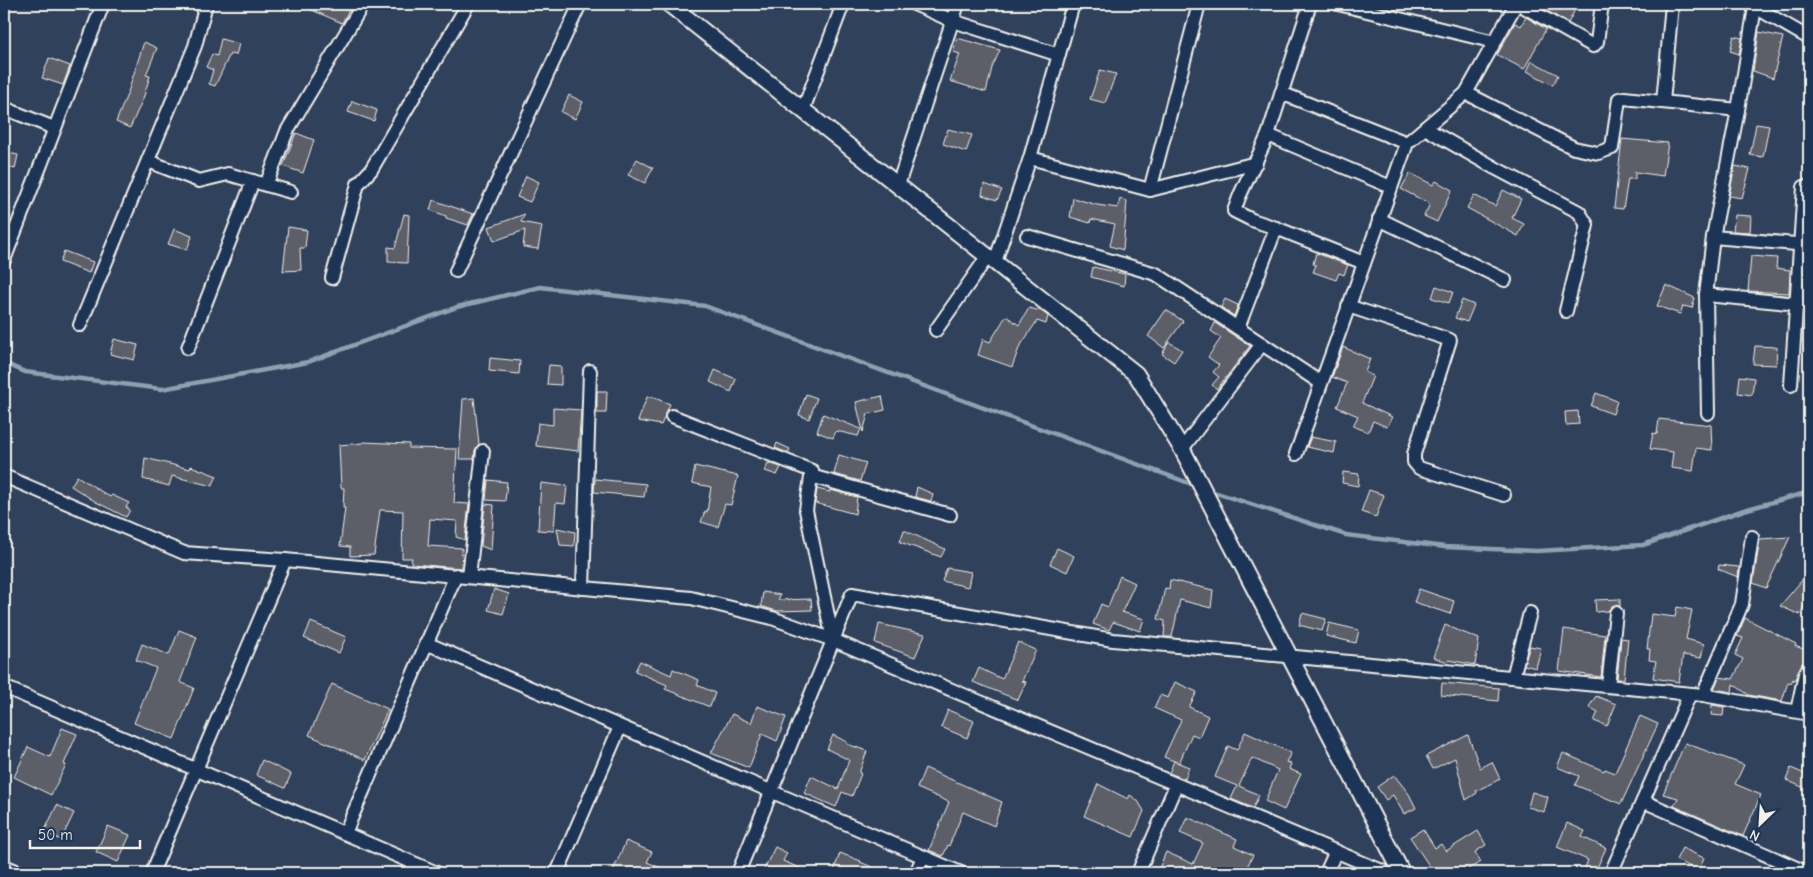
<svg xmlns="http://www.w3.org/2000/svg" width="1813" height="877" font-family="'Comic Neue',sans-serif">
<rect width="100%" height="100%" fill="#30415c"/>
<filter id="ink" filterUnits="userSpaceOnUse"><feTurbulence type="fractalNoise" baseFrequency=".02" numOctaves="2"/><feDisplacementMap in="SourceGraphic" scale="10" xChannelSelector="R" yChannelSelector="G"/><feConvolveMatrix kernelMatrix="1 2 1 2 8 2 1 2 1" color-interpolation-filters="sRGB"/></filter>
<g filter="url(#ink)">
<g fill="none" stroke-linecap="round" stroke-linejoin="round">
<g stroke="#8ba3b1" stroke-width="4.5">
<polyline points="4,363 25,372 162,389 308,362 457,307 540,287 705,306 1197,486"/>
<polyline points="1207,490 1346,535 1445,547 1537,551 1643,545 1744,510 1809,492"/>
</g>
</g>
<g fill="#5c5e67" stroke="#f4f1e8">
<polygon points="298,4 352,4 342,23"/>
<polygon points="1535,4 1578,4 1568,23"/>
<polygon points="1526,17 1546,29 1524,69 1497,55 1515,23 1521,26"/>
<polygon points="1759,32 1783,37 1773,78 1753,71"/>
<polygon points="1734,36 1742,38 1739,54 1730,51"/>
<polygon points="957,38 1000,50 992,68 986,92 950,81 960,54 953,52"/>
<polygon points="221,39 239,44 236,55 230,54 215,86 209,84 213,70 206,67 212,54 217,56"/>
<polygon points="144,42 157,48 146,75 150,76 143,99 130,128 116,122 128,92"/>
<polygon points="49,58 70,66 63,85 42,78"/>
<polygon points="1532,61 1558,75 1553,85 1527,71"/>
<polygon points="1100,70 1116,74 1105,103 1090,99"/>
<polygon points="569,95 583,102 575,119 561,112"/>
<polygon points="352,101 377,110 374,121 348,112"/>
<polygon points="1756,124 1769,126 1763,157 1750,155"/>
<polygon points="948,129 972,135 966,152 943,144"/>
<polygon points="296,133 314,140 303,173 283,166"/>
<polygon points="1622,139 1668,143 1663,176 1635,172 1635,179 1628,179 1623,209 1614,208"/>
<polygon points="4,152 18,155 15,169 4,166"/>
<polygon points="637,159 653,168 645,183 628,175"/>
<polygon points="1735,166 1750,169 1742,198 1729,196"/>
<polygon points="1410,173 1433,185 1436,181 1452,190 1437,222 1424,216 1430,204 1401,189"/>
<polygon points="526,176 539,182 530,202 517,197"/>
<polygon points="984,184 1002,190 997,200 982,195"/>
<polygon points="1503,190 1521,199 1512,218 1524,224 1518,236 1467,208 1474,195 1495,206"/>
<polygon points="1073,198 1097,205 1118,208 1120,199 1127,201 1123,250 1110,246 1115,224 1091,219 1090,223 1070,217"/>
<polygon points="433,200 473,214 468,225 446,218 446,216 430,210"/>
<polygon points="404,214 409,215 407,263 388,262 388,247 395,248"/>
<polygon points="525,214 521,222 542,226 538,249 523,247 525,230 494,241 489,227"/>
<polygon points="1735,215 1751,216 1750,232 1733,231"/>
<polygon points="288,227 307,230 305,248 300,248 301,270 283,271"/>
<polygon points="174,229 192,236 187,250 168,244"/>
<polygon points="64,251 93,262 89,273 60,262"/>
<polygon points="1316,253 1348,265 1344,275 1339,273 1336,280 1313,272 1316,265 1313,264"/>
<polygon points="1751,256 1777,258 1776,268 1790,270 1789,293 1748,291"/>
<polygon points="1093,267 1125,274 1124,286 1091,277"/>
<polygon points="1807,273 1809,273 1809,295 1805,295"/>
<polygon points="1666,285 1695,298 1692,308 1683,306 1680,314 1657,306"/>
<polygon points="1436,286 1453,292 1449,303 1432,298"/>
<polygon points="1225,299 1238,305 1234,316 1221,307"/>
<polygon points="1462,300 1474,305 1467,322 1455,318"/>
<polygon points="1029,308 1041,311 1048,316 1046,324 1037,321 1019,348 1012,367 978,355 983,339 990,342 1006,316 1019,325"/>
<polygon points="1166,310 1183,321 1164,348 1148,336"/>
<polygon points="1215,323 1250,346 1217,389 1212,385 1219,377 1213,372 1219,365 1208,357 1221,338 1211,331"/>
<polygon points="114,339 138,345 134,360 110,354"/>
<polygon points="1169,342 1182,350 1174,362 1162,354"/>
<polygon points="1755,346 1777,347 1776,365 1753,364"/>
<polygon points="1343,347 1370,359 1365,372 1373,376 1362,403 1392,417 1387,427 1373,421 1368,432 1353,426 1358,416 1337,407 1347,383 1332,377"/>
<polygon points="490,358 520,361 519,374 489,371"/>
<polygon points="549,365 561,366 561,385 547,384"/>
<polygon points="715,370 736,379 731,392 710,382"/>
<polygon points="1740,376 1754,378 1752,395 1738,393"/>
<polygon points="597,391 607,391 606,413 597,413"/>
<polygon points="1596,393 1617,401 1613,414 1591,406"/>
<polygon points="806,394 817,398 809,419 799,415"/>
<polygon points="882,396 885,410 868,414 863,432 856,402"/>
<polygon points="647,397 652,397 670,404 661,425 638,421"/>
<polygon points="474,398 479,444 475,450 474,459 459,459 463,399"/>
<polygon points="553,408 581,410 578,451 536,446 538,423 553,425"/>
<polygon points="1578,411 1579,424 1566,425 1565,412"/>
<polygon points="823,414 861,429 858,436 836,431 833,438 817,432"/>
<polygon points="1659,419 1711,425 1712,450 1696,448 1693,471 1671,468 1673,452 1650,449 1653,433 1657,434"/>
<polygon points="1311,437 1336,442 1334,453 1307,447"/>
<polygon points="363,442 409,444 409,448 457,449 454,503 469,504 465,540 456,537 457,521 430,519 428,546 462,548 461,568 411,564 412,558 402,558 403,511 380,510 374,555 350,556 350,547 340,546 345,508 343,508 344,488 341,488 339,445 363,443"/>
<polygon points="777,443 790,449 788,453 775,448"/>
<polygon points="839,455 866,463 860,481 834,474"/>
<polygon points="145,458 190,469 191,466 217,476 212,486 172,476 169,486 143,479"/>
<polygon points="768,463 781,467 777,475 765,471"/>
<polygon points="695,466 738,476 731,505 725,504 718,527 701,522 705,511 707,512 711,487 692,483"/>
<polygon points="1343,472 1359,474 1358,486 1342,483"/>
<polygon points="77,476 110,497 112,495 129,503 126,507 130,510 126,517 96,502 71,486"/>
<polygon points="595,479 646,484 644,497 594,492"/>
<polygon points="488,480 507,482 505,501 486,500"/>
<polygon points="541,483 567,486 565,504 556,503 554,531 538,530"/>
<polygon points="917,487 933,494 931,501 915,497"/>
<polygon points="817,489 830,492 830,490 857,497 855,514 815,503"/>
<polygon points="1369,490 1384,495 1376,517 1361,512"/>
<polygon points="485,504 494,505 491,550 481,546"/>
<polygon points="557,528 575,532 574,546 560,545"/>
<polygon points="904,530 945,549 941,557 900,542"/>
<polygon points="1790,537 1766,588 1753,583 1760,539"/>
<polygon points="1057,548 1074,556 1067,572 1050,564"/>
<polygon points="1719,565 1739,567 1738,577 1718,569"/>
<polygon points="947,568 971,572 968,587 942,581"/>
<polygon points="1809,572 1809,595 1800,615 1780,606"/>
<polygon points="1120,576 1135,583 1122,612 1144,619 1140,631 1113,622 1109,630 1093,624 1101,604 1108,607"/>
<polygon points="1170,580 1213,590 1211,608 1180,600 1172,637 1164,637 1165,621 1158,619 1165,588 1169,589"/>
<polygon points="494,589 509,594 503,614 488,610"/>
<polygon points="1419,589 1454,601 1450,614 1414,602"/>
<polygon points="763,592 780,595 778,600 811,599 812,610 777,611 767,608 761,606"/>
<polygon points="1620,599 1620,606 1613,605 1608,611 1596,612 1595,600"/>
<polygon points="1677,607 1692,610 1686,639 1704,644 1701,658 1683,655 1679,682 1653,678 1656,661 1649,660 1650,649 1647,649 1651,614 1675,617"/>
<polygon points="1302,613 1326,619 1322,631 1299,625"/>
<polygon points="1745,618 1796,644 1795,646 1809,651 1809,659 1802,663 1795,680 1793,679 1791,683 1788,682 1782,701 1749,695 1733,684 1732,692 1714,689 1719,677 1733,679 1743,659 1735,655 1743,638 1737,636"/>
<polygon points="311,622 346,637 339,653 304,638"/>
<polygon points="1329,623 1359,630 1356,643 1326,636"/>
<polygon points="879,624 925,634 915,657 875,643"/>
<polygon points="1445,625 1479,639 1475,665 1449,660 1448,662 1433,657"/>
<polygon points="1564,629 1605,635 1601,677 1559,671"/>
<polygon points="179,630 197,637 180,682 194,688 174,739 134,723 156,668 136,660 142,644 169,655"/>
<polygon points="1621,638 1628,639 1624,679 1617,679"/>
<polygon points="1018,642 1036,650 1022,681 1026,682 1018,700 973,682 979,668 1002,679"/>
<polygon points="1530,646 1541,648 1536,668 1524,665"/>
<polygon points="640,661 671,675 673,669 699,680 697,685 715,693 710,707 665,689 667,685 635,671"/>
<polygon points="1175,682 1197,692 1189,707 1208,716 1199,737 1192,734 1179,763 1164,757 1181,720 1154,708 1160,695 1168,698"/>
<polygon points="1442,683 1499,688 1498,701 1441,695"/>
<polygon points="332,684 388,709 365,760 309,735"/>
<polygon points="1596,696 1616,704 1607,726 1594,721 1598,712 1589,707"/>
<polygon points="1712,705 1724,707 1723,716 1711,715"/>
<polygon points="757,706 786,717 777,741 762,734 749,768 711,753 732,714 751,723"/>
<polygon points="948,710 974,721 967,738 941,727"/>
<polygon points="1640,716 1658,724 1621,804 1575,785 1579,776 1557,767 1563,753 1604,771 1605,769 1615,773"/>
<polygon points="62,728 77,734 64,764 66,765 51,795 14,777 28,747 50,757"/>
<polygon points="1245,732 1291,753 1286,762 1291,764 1289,769 1301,774 1284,810 1265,801 1278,770 1252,758 1239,786 1259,795 1253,808 1231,799 1237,786 1215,777 1228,746 1237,750"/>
<polygon points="833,735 847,742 847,744 867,751 859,773 861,774 852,796 842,792 836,807 804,793 811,776 838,789 849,760 827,749"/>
<polygon points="1468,735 1480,768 1492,762 1500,779 1476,791 1477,793 1466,800 1455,758 1433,769 1426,756"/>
<polygon points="1685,743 1744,765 1735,784 1761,795 1743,836 1674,806 1678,798 1663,794"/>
<polygon points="262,760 291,774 285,788 256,775"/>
<polygon points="1174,761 1189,767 1185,779 1169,773"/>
<polygon points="925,768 1002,802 994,826 963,812 949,846 948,845 943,856 929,850 949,802 917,788"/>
<polygon points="1791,768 1809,776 1809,790 1786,780"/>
<polygon points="1394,775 1409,794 1416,808 1404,814 1393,795 1386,800 1377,787"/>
<polygon points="1098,784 1128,799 1130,795 1138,801 1144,811 1133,837 1084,816"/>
<polygon points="1532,792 1548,797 1544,812 1528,807"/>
<polygon points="57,805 74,813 61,840 44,832"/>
<polygon points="1187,817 1237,839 1234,846 1253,855 1244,873 1157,873 1166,852 1193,864 1203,843 1180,833"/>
<polygon points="1567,823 1585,831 1582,837 1606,848 1595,872 1585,868 1588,860 1557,847"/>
<polygon points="108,826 130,835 118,862 96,852"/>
<polygon points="1423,829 1435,848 1441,844 1446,851 1478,831 1486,845 1475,852 1481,862 1461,873 1434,873 1410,837"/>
<polygon points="626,841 652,852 647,862 672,873 612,873"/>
<polygon points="775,847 787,853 783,861 811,873 762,873"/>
<polygon points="1682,848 1704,858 1699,871 1676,860"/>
<polygon points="840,853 861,861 860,862 886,873 833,873"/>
</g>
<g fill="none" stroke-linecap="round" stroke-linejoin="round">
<g stroke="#f4f1e8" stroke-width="16">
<g id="minor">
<polyline points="914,4 953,21 1059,55"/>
<polyline points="1310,4 1268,135 1240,195 1234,211 1252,220 1276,228 1364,263"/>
<polyline points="1338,4 1495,42"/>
<polyline points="1519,4 1593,46 1597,42 1602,4"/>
<polyline points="1750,4 1809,38"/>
<polyline points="1281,93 1407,143"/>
<polyline points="1466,93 1574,148 1598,153 1612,148 1619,99 1624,98 1738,110"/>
<polyline points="1663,102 1672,4"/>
<polyline points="4,108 54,128"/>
<polyline points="803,110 843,4"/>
<polyline points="1425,128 1495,168 1579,212 1587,225 1566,311"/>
<polyline points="1268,135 1391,187"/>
<polyline points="1030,158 1150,190 1256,163"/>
<polyline points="148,161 199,181 228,174 291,192"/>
<polyline points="266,185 287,131 363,4"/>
<polyline points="898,185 958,4"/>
<polyline points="1150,190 1199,4"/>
<polyline points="1379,219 1505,280"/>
<polyline points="1027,236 1156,274 1321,383"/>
<polyline points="1713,237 1808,245"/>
<polyline points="4,260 103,4"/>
<polyline points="995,262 1030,158 1073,4"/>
<polyline points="456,271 580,4"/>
<polyline points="332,278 358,184 371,170 468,4"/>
<polyline points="1706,295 1809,305"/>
<polyline points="1348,306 1450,340 1414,454 1414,462 1419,468 1504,495"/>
<polyline points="80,325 195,46 206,4"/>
<polyline points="1238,328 1276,228"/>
<polyline points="936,330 988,256"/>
<polyline points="188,348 253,181"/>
<polyline points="1791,385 1804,187"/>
<polyline points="1708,413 1706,295 1713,237 1738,110 1755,7"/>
<polyline points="672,416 812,471 806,510 833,640"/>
<polyline points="1182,449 1262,344"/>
<polyline points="1296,454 1407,143 1466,93 1516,4"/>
<polyline points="4,476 184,553 285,560 691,598 772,618 833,640 1387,873"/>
<polyline points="811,476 950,515"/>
<polyline points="469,577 483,451"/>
<polyline points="583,588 590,371"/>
<polyline points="426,643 961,873"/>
<polyline points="1513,677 1530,613"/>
<polyline points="1608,686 1616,613"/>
<polyline points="4,687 437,873"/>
<polyline points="1703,695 1742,604 1752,537"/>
<polyline points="1797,711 1805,674 1809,667"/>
<polyline points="1643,801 1808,873"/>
<polyline points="345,833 456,575"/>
<polyline points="4,866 21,873"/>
<polyline points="152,873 285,560"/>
<polyline points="557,873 620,727"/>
<polyline points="738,873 852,594 1113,640 1703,695 1809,714"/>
<polyline points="916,873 923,857"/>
<polyline points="1138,873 1176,785"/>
<polyline points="1326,873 1336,851"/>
<polyline points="1611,873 1690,694"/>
</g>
</g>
<g stroke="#f4f1e8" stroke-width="19">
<polyline id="tertiary" points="669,4 1136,374 1182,449 1402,873"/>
</g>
<use href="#minor" stroke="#1d3557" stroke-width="12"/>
<use href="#tertiary" stroke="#1d3557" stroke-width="15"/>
</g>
</g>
<rect width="1813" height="877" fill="none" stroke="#1d3557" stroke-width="20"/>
<rect x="10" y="10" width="1793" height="857" fill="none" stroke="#f4f1e8" stroke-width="2" filter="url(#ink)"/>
<g transform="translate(1760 824) rotate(205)" stroke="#1d3557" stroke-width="4" paint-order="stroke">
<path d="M0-4L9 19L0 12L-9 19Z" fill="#f4f1e8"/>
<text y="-8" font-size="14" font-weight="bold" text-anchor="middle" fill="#f4f1e8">N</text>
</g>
<path d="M30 840v8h110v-8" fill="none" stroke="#f4f1e8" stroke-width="2.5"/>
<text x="38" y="840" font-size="15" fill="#f4f1e8" stroke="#1d3557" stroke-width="4" paint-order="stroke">50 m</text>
</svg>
